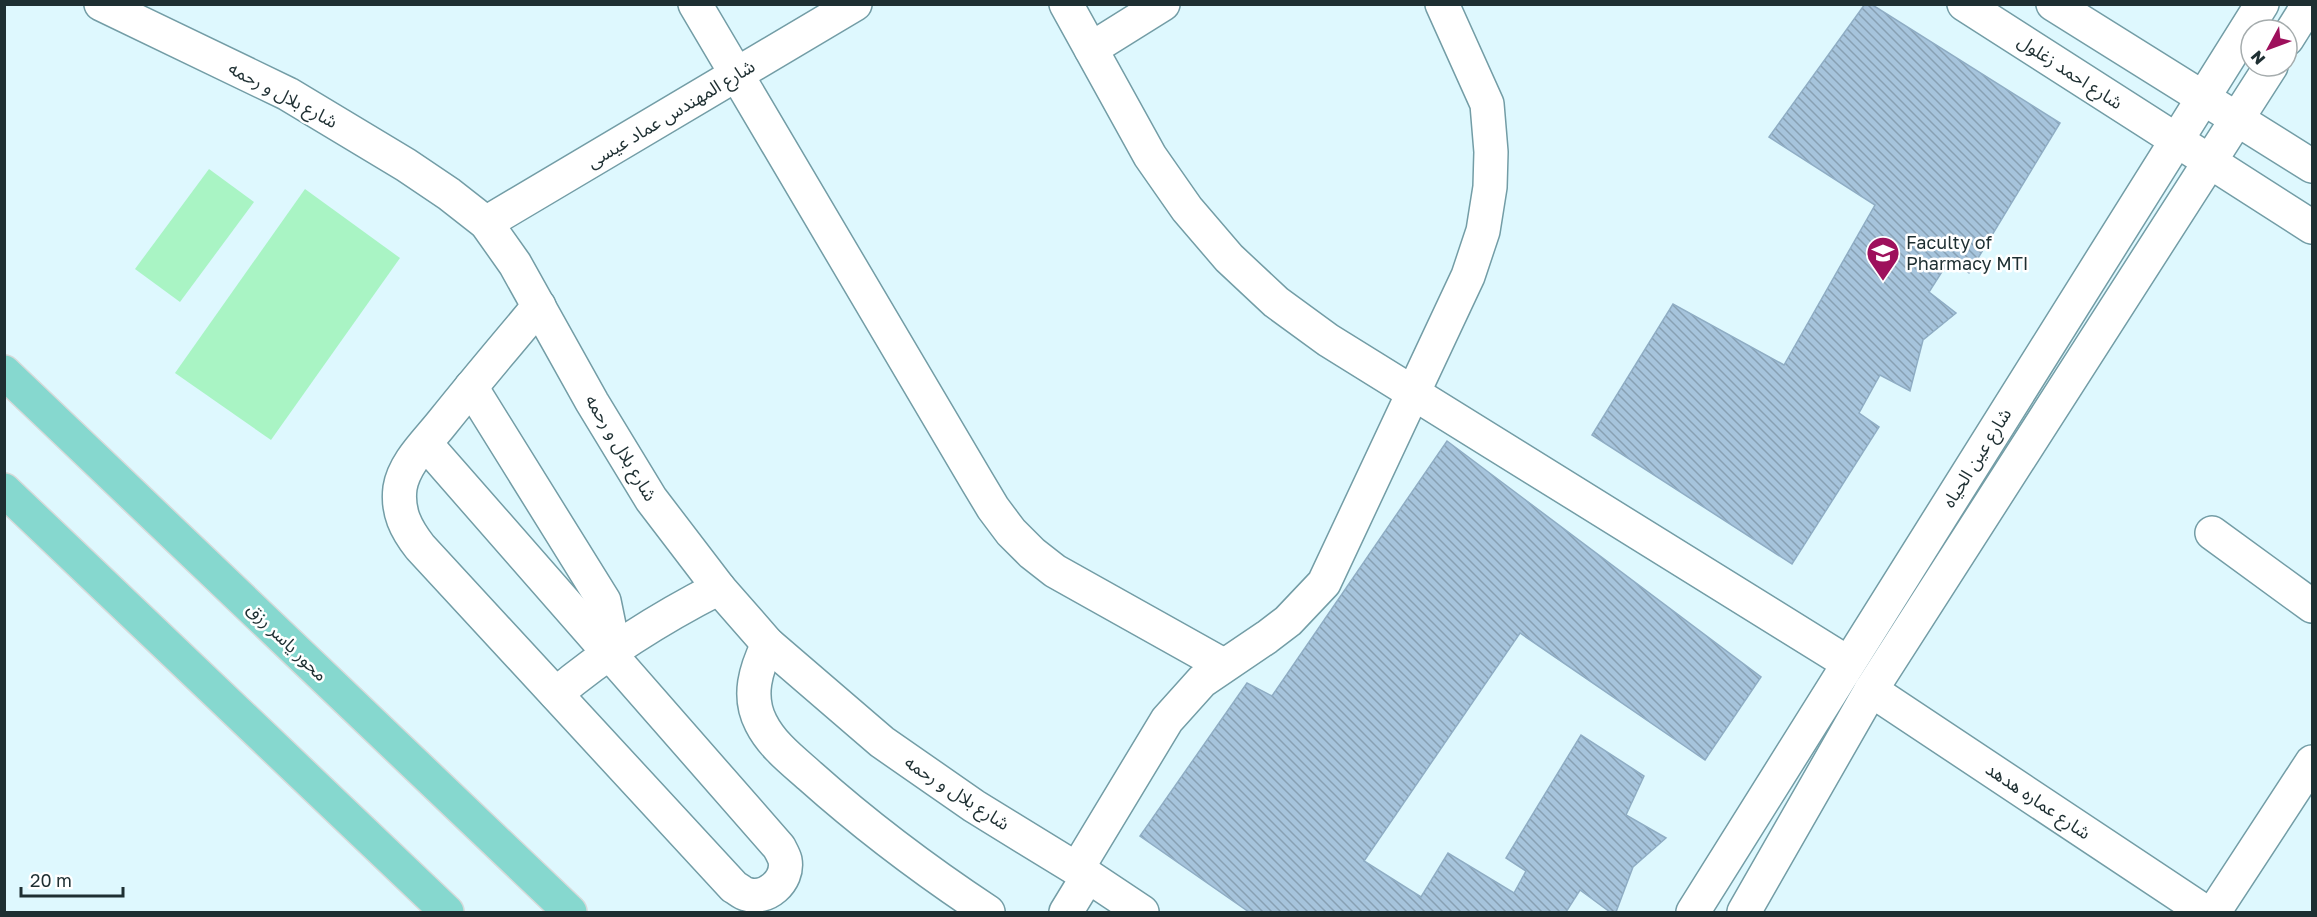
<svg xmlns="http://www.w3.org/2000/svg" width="2317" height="917" font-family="'Golos Text','Noto Sans Arabic',sans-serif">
<defs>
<pattern id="building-back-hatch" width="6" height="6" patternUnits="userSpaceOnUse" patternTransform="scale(1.5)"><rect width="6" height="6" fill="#a6c4dc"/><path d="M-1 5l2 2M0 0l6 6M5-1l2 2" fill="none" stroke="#87a0b3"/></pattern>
</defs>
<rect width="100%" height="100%" fill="#def8fe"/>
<g fill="#a9f4c4">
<polygon points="209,169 254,202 180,302 135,269"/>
<polygon points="305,189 400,258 271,440 175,373"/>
</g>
<g fill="url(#building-back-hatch)" stroke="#8fadc4" stroke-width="1.5">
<polygon points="1865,4 1871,4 2060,123 1969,273 1950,259 1929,292 1956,313 1923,340 1910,391 1880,375 1859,413 1879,427 1792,564 1592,435 1673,304 1784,365 1875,205 1769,137"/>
<polygon points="1447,441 1761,677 1705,760 1520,633 1364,861 1421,897 1448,853 1514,893 1526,871 1506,858 1581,735 1644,776 1626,815 1666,838 1633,867 1616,912 1610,912 1580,890 1566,912 1249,912 1140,836 1247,683 1272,696"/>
</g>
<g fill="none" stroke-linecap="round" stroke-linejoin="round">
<g stroke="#739da6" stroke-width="36">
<g id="minor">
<polyline points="101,4 288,94 406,165 449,194 486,223 515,264 592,402 651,499 719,588 768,644 882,742 974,806 1088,876 1142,912"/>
<polyline points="695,4 978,483 993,508 1011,532 1032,553 1055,571 1223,665"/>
<polyline points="1066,4 1150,156 1187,209 1229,258 1276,302 1328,340 1848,663"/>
<polyline points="1964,4 2312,227"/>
<polyline points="2053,4 2312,166"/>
<polyline points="2287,39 2309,4"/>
<polyline points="1091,49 1163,4"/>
<polyline points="486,223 855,4"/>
<polyline points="471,387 604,601 611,635 608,652"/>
<path d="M426,444L779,847C781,851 784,856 785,860C789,881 766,901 746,894C742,893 738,889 734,887L420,547C406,529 397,512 400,488C404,463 427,442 442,423C474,383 506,345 539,306"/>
<polyline points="2212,533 2312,606"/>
<path d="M768,644C756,669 747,696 761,723C772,745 792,760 810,776C866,826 926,871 988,912"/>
<polyline points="1871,690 2205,912"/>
<path d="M556,694C606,652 660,618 719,588"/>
<polyline points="1077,869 1167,720 1202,681 1267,637 1288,621 1324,583 1468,276 1483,231 1490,187 1491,152 1487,104 1442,4"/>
<polyline points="1066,912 1088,876"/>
<polyline points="1693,912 2262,4"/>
<polyline points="1744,912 1871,690 2271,66"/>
<polyline points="2214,912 2312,762"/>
</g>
</g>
<g stroke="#d6dada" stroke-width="36">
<g id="major">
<polyline points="4,372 570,912"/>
<polyline points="4,490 447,912"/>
</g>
</g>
<use href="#minor" stroke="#fff" stroke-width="33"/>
<use href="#major" stroke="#86d8cf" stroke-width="33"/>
</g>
<defs>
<g id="university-pin" transform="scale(1.725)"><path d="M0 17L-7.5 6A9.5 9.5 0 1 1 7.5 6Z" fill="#9e105c" stroke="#fff"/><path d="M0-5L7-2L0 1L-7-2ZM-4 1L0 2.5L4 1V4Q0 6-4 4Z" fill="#fff"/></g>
</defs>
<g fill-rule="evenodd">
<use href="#university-pin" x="1883" y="253"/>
</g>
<g text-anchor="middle" stroke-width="5" stroke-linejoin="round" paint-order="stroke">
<g font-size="18" fill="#1e2f32" stroke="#fff">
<text transform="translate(2070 72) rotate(33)" y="6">شارع احمد زغلول</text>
<text transform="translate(283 95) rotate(28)" y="6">شارع بلال و رحمه</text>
<text transform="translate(671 114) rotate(-31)" y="6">شارع المهندس عماد عيسى</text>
<text transform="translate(621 448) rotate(59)" y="6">شارع بلال و رحمه</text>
<text transform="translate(1977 458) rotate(-58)" y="6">شارع عين الحياه</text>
<text transform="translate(287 642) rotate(44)" y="6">محور ياسر رزق</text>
<text transform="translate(957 793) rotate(33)" y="6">شارع بلال و رحمه</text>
<text transform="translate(2038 801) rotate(34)" y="6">شارع عماره هدهد</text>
</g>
<g font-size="18" fill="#1e2f32" stroke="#fff" text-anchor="start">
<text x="1906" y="249">Faculty of<tspan x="1906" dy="21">Pharmacy MTI</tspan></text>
</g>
</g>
<rect width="2317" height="917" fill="none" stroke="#1e2f32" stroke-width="12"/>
<g transform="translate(2269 48) rotate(229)"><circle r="28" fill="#ffffff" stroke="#a5acad" stroke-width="1.5"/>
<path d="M0-4.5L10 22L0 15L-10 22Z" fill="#9e105c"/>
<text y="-9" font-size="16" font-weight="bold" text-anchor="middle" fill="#1e2f32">N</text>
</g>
<path d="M21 887v9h102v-9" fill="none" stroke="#1e2f32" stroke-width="3"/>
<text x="30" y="887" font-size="18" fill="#1e2f32" stroke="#ffffff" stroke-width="4.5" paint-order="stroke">20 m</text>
</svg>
